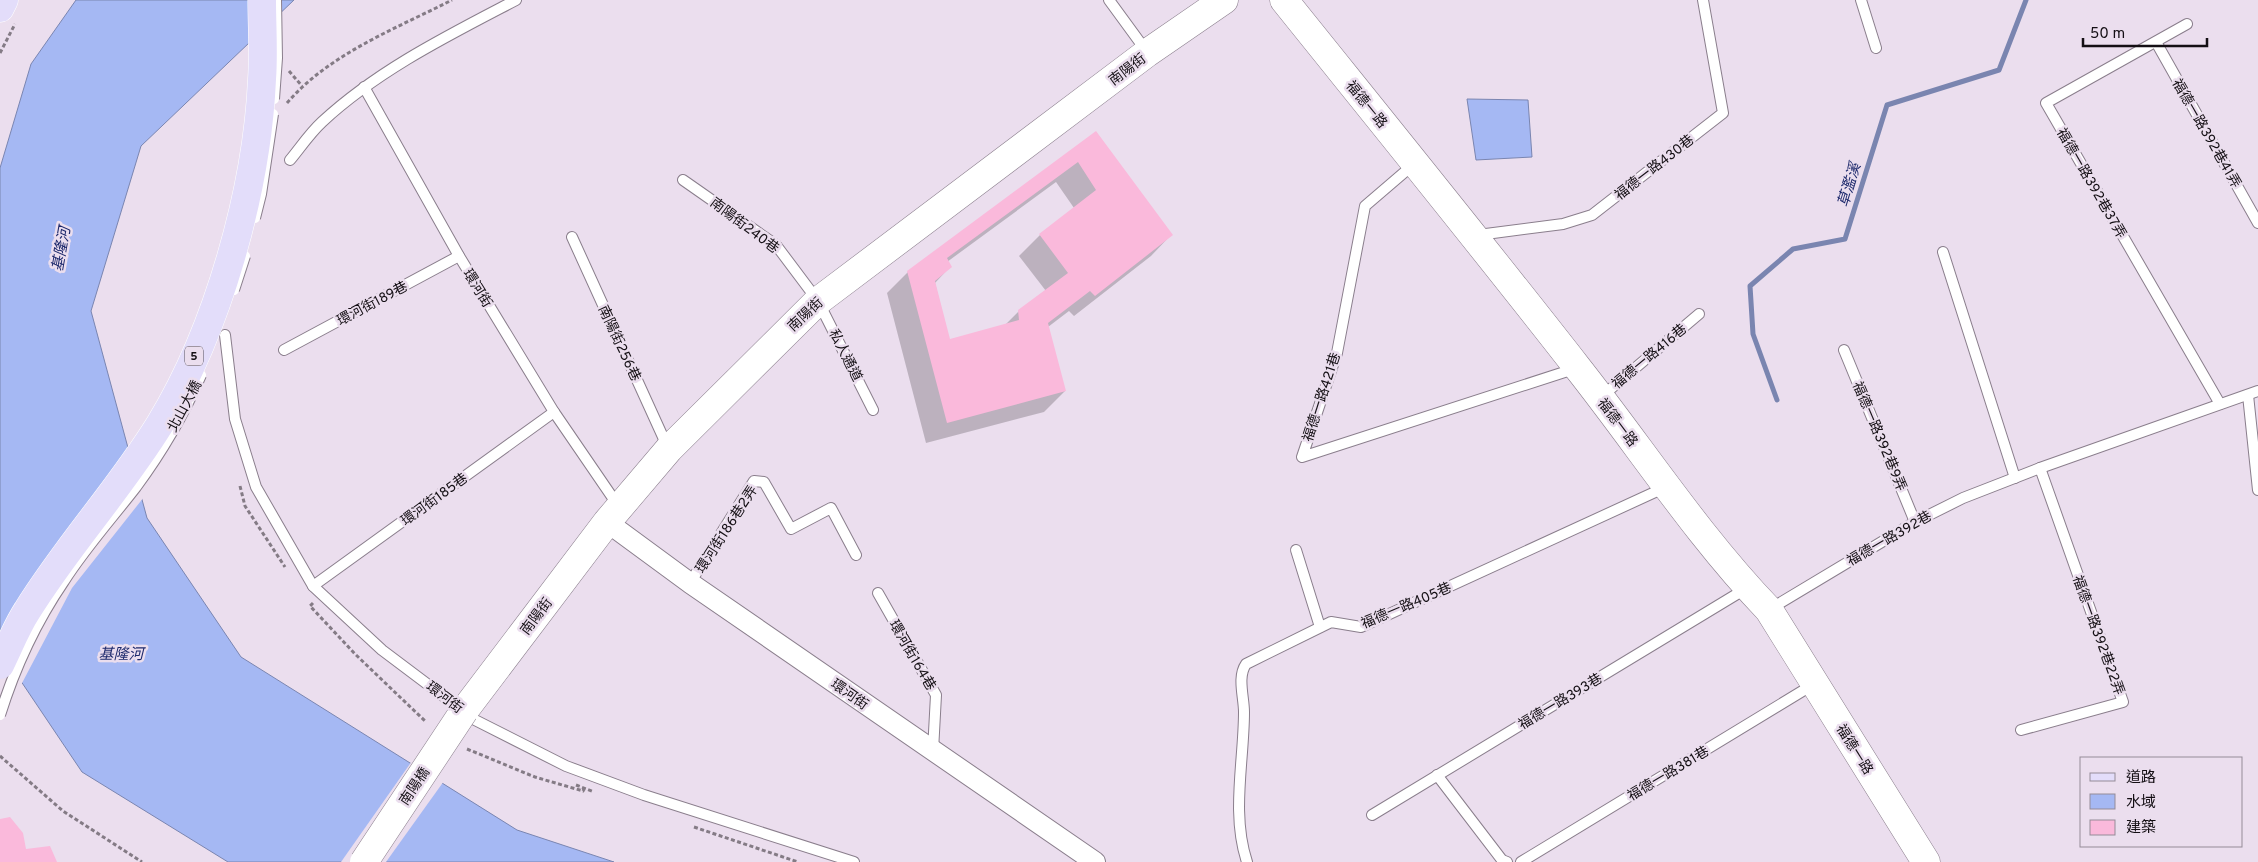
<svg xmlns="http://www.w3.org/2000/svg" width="2258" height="862" font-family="Overpass,'Noto Sans TC',sans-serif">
<rect width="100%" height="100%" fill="#ebdeee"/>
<g fill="#a5b8f3" stroke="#7a85b0">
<polygon points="76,0 294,0 141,146 91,311 147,518 241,657 517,830 614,862 228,862 82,772 0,650 0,168 31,64"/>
<polygon points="1467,99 1528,100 1532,157 1476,160"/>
</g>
<g fill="#ebdeee">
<polygon points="131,448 144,497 72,588 21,685 0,655"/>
<polygon points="412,761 444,781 386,862 341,862"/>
</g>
<path fill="#0003" fill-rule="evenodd" d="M1096,132L1171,235L1151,256L1074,316L1069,311L1048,327L1065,391L1044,412L926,443L887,293L908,272ZM1056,182L1074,208L1040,235L1019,256L1046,291L1019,311L1004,326L949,340L935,283L950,267L947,262Z"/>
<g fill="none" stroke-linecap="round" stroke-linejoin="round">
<polyline stroke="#7a85b0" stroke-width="5" points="1777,400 1753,334 1750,286 1793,249 1845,239 1887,105 1999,70 2026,0"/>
</g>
<g fill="#fab9db" fill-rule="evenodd">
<path d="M1096,131L1173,235L1095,296L1090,291L1048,323L1066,391L947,423L907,271ZM1078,162L1096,190L1039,234L1068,273L1018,310L1019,320L950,339L935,281L952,267L947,258Z"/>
<polygon points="10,817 23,833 26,849 50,846 57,862 0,862 0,819"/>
</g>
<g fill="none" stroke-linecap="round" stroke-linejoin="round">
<g stroke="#8a7e8c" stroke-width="12">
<g id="lane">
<polyline points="1109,0 1147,52"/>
<polyline points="1861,0 1876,48"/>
<polyline points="2187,24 2046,103 2220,404"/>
<polyline points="2156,42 2258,223"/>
<polyline points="364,87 459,256 554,412 619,507"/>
<path d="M290,160C300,148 310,133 322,122C378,70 449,35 516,0"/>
<polyline points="1414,164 1365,206 1337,353 1302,457 1577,368"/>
<polyline points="683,180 776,245 818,301 873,410"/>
<polyline points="1478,235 1563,224 1592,215 1723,113 1703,0"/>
<polyline points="572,237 668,448"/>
<polyline points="1943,252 2015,478"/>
<polyline points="225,335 235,419 256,487 313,586 382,650 475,720 566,766 644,795 854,862"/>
<polyline points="284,350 459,256"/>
<polyline points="1844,350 1915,522"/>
<polyline points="2248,395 2258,490"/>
<polyline points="1601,397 1699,314"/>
<polyline points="1296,550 1320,627"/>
<polyline points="690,583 754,481 764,482 791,529 831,508 856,555"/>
<polyline points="313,586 554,412"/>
<polyline points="878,593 936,695 933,751"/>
<polyline points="1770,609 1915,522 1963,498 2040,468 2258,391"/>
<polyline points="2021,730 2123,702 2040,468"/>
<polyline points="1437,775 1502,860 1507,862"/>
<polyline points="1372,815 1747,588"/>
<path d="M1247,862C1231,814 1244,761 1244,712C1244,697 1237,677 1246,664L1331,622L1361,627L1666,487"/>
<polyline points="1521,862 1814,684"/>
</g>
</g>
<g stroke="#8a7e8c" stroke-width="22">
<polyline id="street" points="607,522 690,583 1095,862"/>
</g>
<g stroke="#8a7e8c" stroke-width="29">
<g id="secondary">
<path d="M1284,0C1382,122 1481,244 1577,367C1641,448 1697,535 1769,610L1926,862"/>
<polyline points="464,711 607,522 669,449 818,301 1147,53 1224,0"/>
</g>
</g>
<g stroke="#fff" stroke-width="29">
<polyline id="primary" points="0,8 4,0"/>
</g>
<g stroke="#847b85" stroke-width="3" stroke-dasharray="4 2.5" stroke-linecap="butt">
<polyline points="0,53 15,24"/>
<polyline points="289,71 302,86"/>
<path d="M287,103C329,54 395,29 452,0"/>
<polyline points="240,486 245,506 285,567"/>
<polyline points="313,603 310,606 355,654 425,721"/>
<polyline points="467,749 535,777 583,791 584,789"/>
<polyline points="0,756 63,811 142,862"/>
<polyline points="576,785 594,792"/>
<polyline points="694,827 798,862"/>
</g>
<use href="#lane" stroke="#fff" stroke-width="10"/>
<use href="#street" stroke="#fff" stroke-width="20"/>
<use href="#secondary" stroke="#fff" stroke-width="28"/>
<use href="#primary" stroke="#e3ddfa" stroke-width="28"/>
<g stroke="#8a7e8c" stroke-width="12" stroke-linecap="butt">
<g id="lane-bridge">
<polyline points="274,99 277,58 276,0"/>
<polyline points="255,218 261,194 273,114"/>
<polyline points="234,290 245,256"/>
<path d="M0,715C15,667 36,622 64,581C85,548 112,518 136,487C161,453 184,414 201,375"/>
</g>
</g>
<g stroke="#8a7e8c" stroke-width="29" stroke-linecap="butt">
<polyline id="secondary-bridge" points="364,862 464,711"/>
</g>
<g stroke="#fff" stroke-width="29" stroke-linecap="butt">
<path id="primary-bridge" d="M0,665C9,647 16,628 27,611C67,546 120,489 160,424C218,329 257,190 262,79C264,53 262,26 262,0"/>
</g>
<use href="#lane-bridge" stroke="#fff" stroke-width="10"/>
<use href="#secondary-bridge" stroke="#fff" stroke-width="28"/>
<use href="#primary-bridge" stroke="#e3ddfa" stroke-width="28"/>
</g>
<g text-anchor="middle" stroke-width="5" stroke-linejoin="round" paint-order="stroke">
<rect fill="#ebdeee" stroke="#544d55" stroke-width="1" x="185" y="346.5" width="18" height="19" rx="4"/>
<g font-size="12" font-weight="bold" fill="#140f14">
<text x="194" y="360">5</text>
</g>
<g font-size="14" fill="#140f14" stroke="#ebdeee">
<text transform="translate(1127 69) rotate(-37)" y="5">南陽街</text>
<text transform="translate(1367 104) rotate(51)" y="5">福德一路</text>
<text transform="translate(2207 133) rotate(60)" y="5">福德一路392巷41弄</text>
<text transform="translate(1654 167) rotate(-38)" y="5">福德一路430巷</text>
<text transform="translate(2092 183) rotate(60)" y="5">福德一路392巷37弄</text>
<text transform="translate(745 225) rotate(37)" y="5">南陽街240巷</text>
<text transform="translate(478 288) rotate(58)" y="5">環河街</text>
<text transform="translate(372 303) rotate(-28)" y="5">環河街189巷</text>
<text transform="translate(805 314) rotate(-43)" y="5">南陽街</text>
<text transform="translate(620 343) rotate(65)" y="5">南陽街256巷</text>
<text transform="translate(846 355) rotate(63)" y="5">私人通道</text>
<text transform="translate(1649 356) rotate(-40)" y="5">福德一路416巷</text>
<text transform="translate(1321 397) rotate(-72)" y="5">福德一路421巷</text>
<text transform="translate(184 406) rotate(-62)" y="5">北山大橋</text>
<text transform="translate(1618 422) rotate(53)" y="5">福德一路</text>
<text transform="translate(1880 436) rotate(67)" y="5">福德一路392巷9弄</text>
<text transform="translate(434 499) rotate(-36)" y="5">環河街185巷</text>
<text transform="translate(726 529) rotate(-57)" y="5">環河街186巷2弄</text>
<text transform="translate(1889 538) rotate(-30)" y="5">福德一路392巷</text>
<text transform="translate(1406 605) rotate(-23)" y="5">福德一路405巷</text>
<text transform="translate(536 616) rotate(-53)" y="5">南陽街</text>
<text transform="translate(2099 635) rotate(70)" y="5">福德一路392巷22弄</text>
<text transform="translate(913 655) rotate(60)" y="5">環河街164巷</text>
<text transform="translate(850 694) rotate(35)" y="5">環河街</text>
<text transform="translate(445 697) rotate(37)" y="5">環河街</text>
<text transform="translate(1560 701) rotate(-31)" y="5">福德一路393巷</text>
<text transform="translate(1855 749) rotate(58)" y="5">福德一路</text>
<text transform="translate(1668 773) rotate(-31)" y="5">福德一路381巷</text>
<text transform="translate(414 786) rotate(-56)" y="5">南陽橋</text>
</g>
<g font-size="15" font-style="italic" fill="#1c286b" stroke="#ebdeee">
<text transform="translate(1849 185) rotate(-73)" y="5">草濫溪</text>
<text transform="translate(61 249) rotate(-80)" y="5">基隆河</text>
<text x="121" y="659">基隆河</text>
</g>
</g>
<rect x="2080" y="757" width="162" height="90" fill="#ebdeee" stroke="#958b97"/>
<rect x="2090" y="773" width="25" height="8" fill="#e3ddfa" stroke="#958b97"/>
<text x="2126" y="782" font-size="15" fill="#140f14">道路</text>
<rect x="2090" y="794" width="25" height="15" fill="#a5b8f3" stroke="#958b97"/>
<text x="2126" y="807" font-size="15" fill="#140f14">水域</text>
<rect x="2090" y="820" width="25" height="15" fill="#fab9db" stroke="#958b97"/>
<text x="2126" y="832" font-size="15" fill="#140f14">建築</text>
<path d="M2083 38v8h124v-8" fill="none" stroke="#140f14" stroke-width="2.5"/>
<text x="2090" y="38" font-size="15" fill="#140f14" stroke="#ebdeee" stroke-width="4" paint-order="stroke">50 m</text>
</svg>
